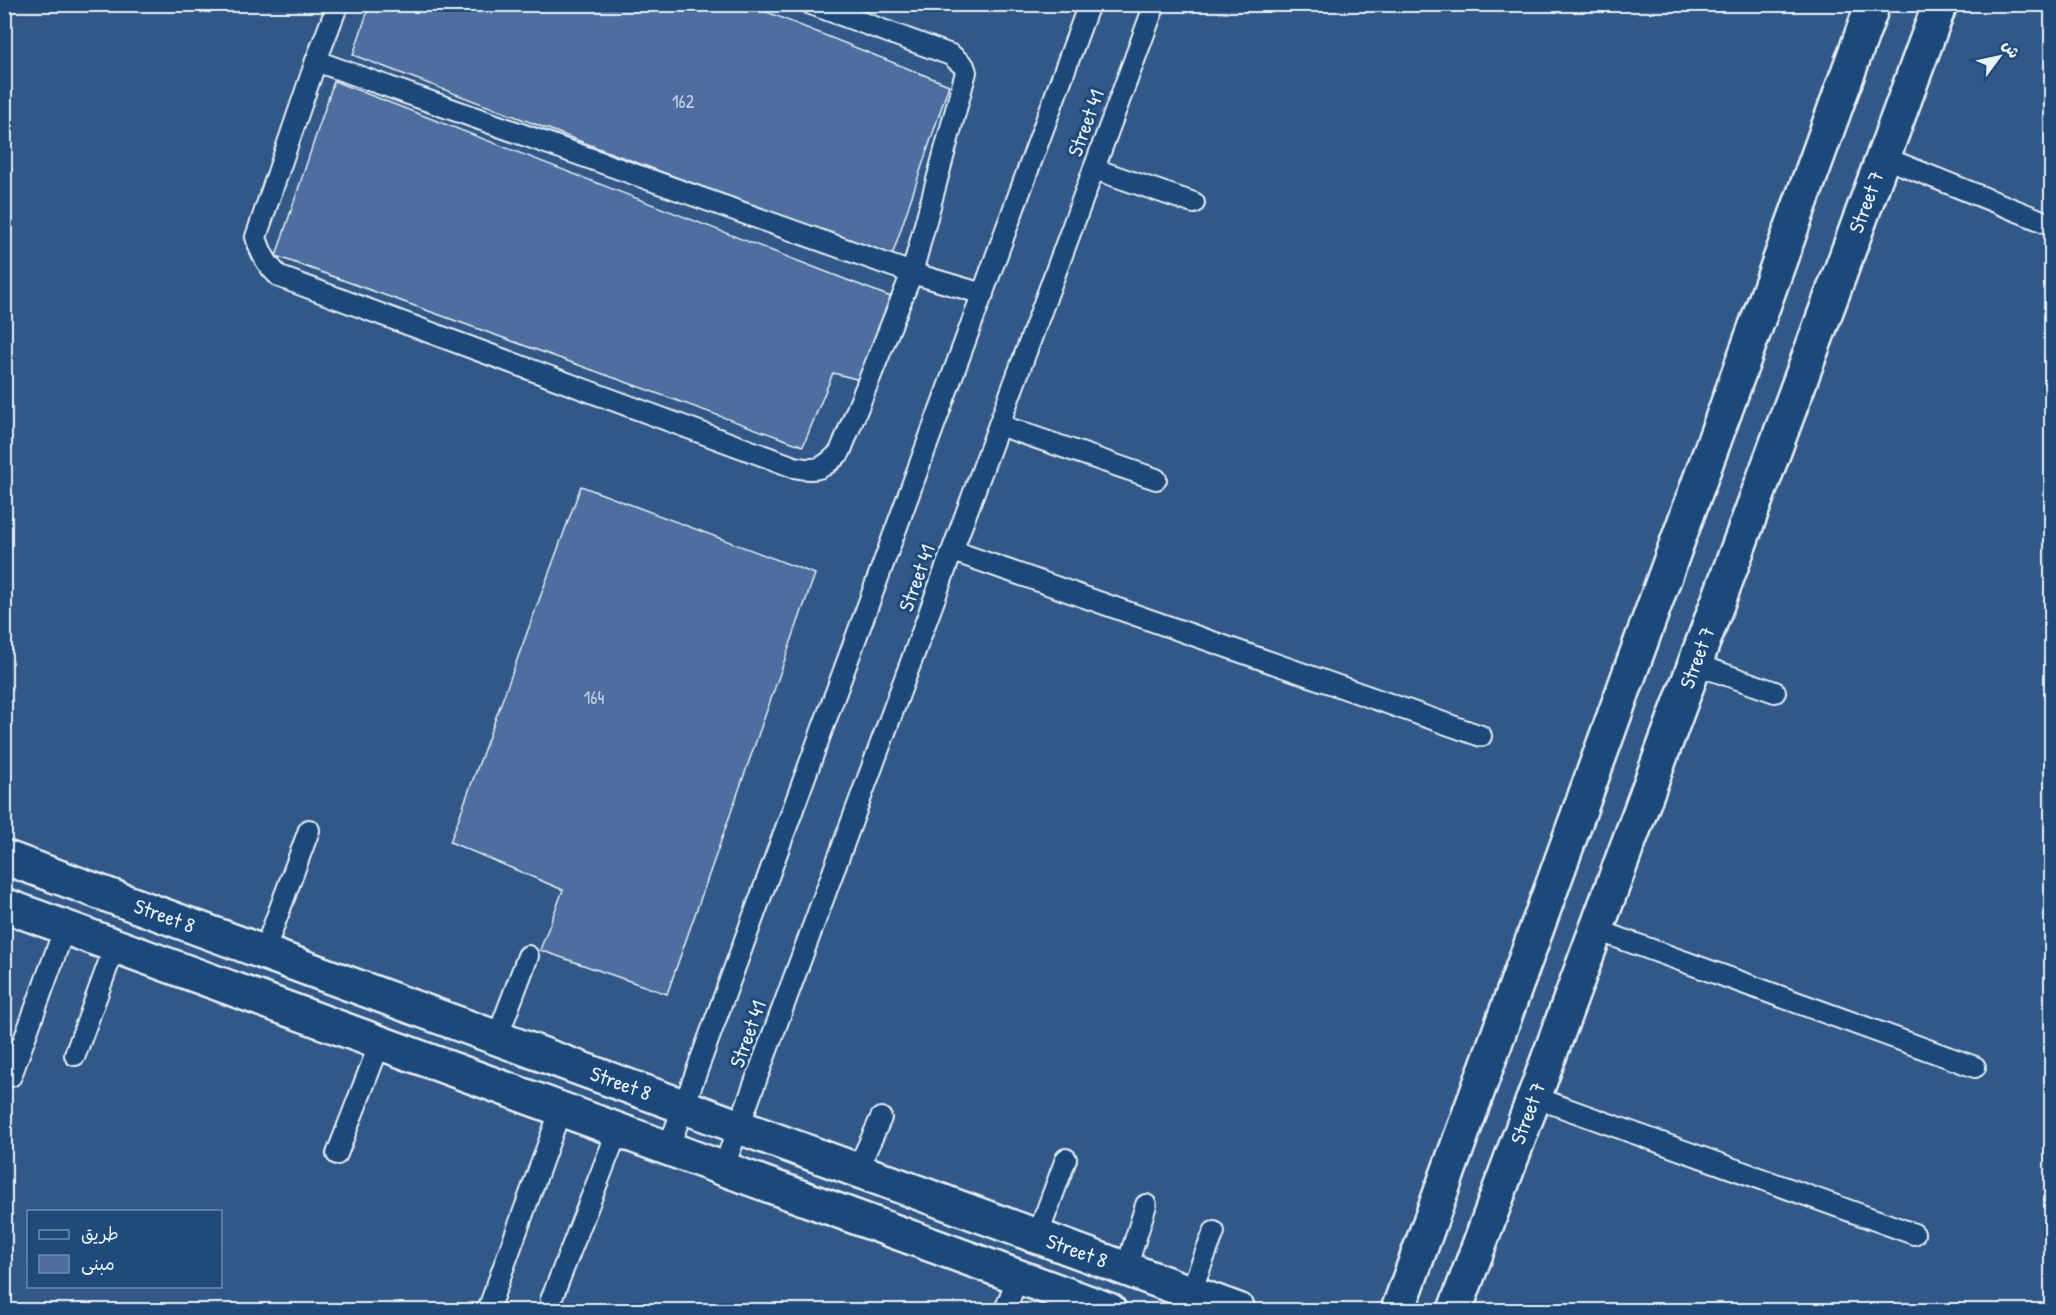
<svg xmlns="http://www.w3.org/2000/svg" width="2056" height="1315" font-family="'Patrick Hand','Playpen Sans Arabic',sans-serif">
<rect width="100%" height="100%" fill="#1f4a7a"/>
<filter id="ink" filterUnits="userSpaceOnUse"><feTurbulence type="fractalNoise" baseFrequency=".0167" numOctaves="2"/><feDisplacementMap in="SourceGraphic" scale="12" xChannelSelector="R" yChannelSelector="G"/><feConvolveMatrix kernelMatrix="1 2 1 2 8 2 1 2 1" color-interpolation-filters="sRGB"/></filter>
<g filter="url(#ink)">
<path fill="#315887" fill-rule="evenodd" d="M5,5H2051V1310H5ZM28,1212H220V1286H28Z"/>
<g fill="#4d6e9e" stroke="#e8f1f8" stroke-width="1.5">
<polygon points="370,4 747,4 949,85 891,259 353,55"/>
<polygon points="334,81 896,299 864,381 833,373 803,446 276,256"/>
<polygon points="581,486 815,574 667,994 540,950 563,890 450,842"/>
</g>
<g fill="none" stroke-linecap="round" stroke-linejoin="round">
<g stroke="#e8f1f8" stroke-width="24">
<g id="lane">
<path d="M338,4L316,61L256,237C261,254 267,265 280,277L794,467C818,472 823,469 840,452L912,273L966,72L964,66L951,55L811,4"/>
<polyline points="316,61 912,273 983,294"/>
<polyline points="1883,157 2052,225"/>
<polyline points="1094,169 1194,203"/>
<polyline points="999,425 1156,479"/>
<polyline points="953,551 1481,736"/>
<polyline points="1695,664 1775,692"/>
<polyline points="1597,930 1975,1067"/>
<polyline points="264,952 309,830"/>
<polyline points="497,1038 528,956"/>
<polyline points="75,1055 115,946"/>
<polyline points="11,1076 65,927"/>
<polyline points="1534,1097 1914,1234"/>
<polyline points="668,1149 1089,4"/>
<polyline points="337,1154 380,1043"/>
<polyline points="723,1169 1155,4"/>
<polyline points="857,1170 881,1118"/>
<polyline points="1037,1237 1066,1159"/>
<polyline points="1126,1269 1146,1205"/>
<polyline points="1190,1293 1214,1232"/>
<polyline points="551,1300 618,1130"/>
<polyline points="488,1310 561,1109"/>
<polyline points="1005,1310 1018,1277"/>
</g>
</g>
<g stroke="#e8f1f8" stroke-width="38">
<g id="street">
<path id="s1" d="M4,857L1238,1310"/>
<polyline points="4,905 1109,1310"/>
<polyline points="1398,1310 1873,4"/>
<path id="s2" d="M1455,1310L1940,4"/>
</g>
</g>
<use href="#lane" stroke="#1f4a7a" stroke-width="20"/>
<use href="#street" stroke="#1f4a7a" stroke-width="33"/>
</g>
</g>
<g text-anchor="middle" stroke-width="6" stroke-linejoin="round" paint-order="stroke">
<g font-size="18" fill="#c1d0e2">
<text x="683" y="108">162</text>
<text x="594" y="704">164</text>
</g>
<g font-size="21" fill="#e8f1f8" stroke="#1f4a7a">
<text transform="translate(1086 123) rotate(-70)" y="7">Street 41</text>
<text dy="7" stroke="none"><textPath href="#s2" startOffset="1182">Street 7</textPath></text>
<text transform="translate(917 578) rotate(-70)" y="7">Street 41</text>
<text dy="7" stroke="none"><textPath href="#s2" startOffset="696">Street 7</textPath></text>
<text dy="7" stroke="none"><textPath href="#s1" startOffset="171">Street 8</textPath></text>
<text transform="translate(748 1034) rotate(-70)" y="7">Street 41</text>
<text dy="7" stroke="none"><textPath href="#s1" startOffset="657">Street 8</textPath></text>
<text dy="7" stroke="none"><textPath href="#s2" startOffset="210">Street 7</textPath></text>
<text dy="7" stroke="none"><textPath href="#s1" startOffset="1143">Street 8</textPath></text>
</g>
</g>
<rect width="2056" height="1315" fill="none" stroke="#1f4a7a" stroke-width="24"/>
<rect x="12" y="12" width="2032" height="1291" fill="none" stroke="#e8f1f8" stroke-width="2" filter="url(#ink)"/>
<rect x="27" y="1210" width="195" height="78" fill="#1f4a7a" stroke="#6f8dac" stroke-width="1.5"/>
<rect x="39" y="1230" width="30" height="9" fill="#1f4a7a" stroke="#6f8dac" stroke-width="1.5"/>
<text x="81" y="1240" font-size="18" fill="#e8f1f8">طريق</text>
<rect x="39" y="1255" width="30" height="18" fill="#4d6e9e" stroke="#6f8dac" stroke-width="1.5"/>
<text x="81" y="1270" font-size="18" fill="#e8f1f8">مبنى</text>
<g transform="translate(1999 57) rotate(57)" stroke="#1f4a7a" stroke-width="4.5" paint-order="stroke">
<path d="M0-4.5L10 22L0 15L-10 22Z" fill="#e8f1f8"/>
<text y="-9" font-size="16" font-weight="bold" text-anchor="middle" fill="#e8f1f8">ش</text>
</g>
</svg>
